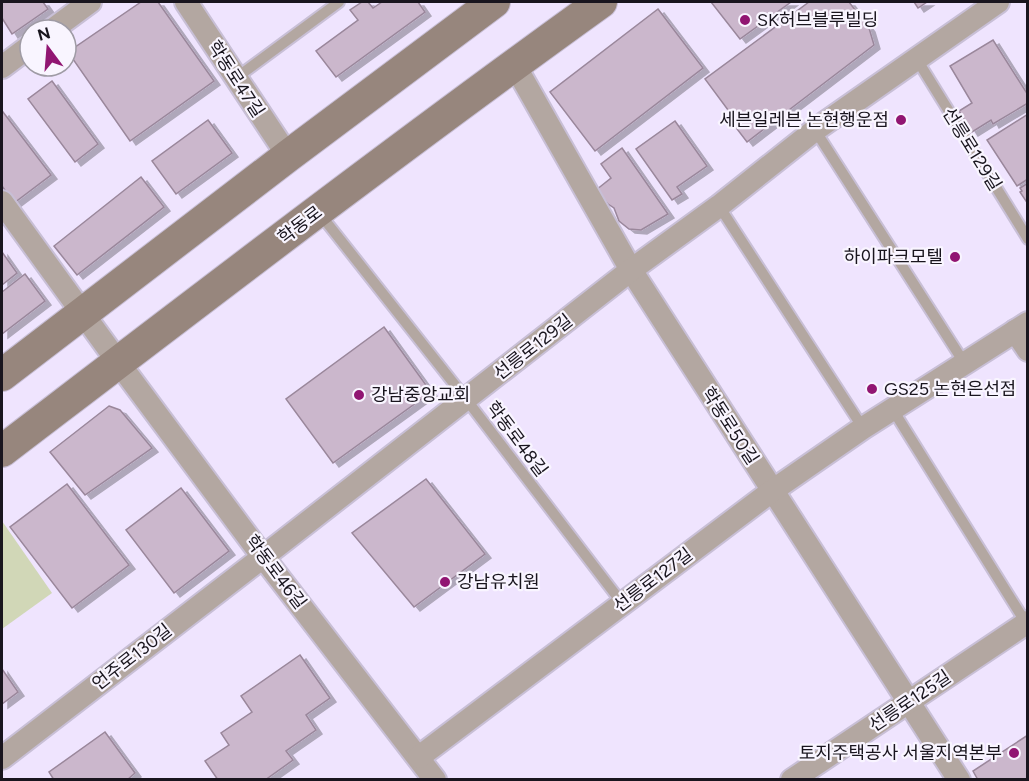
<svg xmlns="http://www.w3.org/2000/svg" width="1029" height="781" font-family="Figtree,'Noto Sans KR',sans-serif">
<defs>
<filter id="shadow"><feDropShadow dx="6" dy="4" stdDeviation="0" flood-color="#0004"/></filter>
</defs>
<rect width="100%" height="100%" fill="#efe4fe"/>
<polygon fill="#d1d7b7" points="2,521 52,593 2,629"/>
<g fill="#cbb7cc" stroke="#9a879b" stroke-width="1.5" filter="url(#shadow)">
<polygon points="2,2 43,2 48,9 12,34 2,18"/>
<polygon points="141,2 158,2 214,81 130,141 68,52"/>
<polygon points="362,2 368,2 373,8 382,2 418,2 425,12 336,77 316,51 358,20 350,10"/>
<polygon points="711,2 791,2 740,39"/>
<polygon points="809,2 849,2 869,28 874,45 747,142 734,125 734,118 705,79"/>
<polygon points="914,2 927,2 918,8"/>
<polygon points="658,9 703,68 595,151 550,92"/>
<polygon points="993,40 1028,95 1028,103 993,124 991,120 972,132 959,111 972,103 950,66"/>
<polygon points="52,81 98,144 75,162 28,99"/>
<polygon points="3,112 51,175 14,203 2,186 2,113"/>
<polygon points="1028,114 1028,179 1017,186 987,140"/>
<polygon points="208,120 232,153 176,194 152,161"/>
<polygon points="675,121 707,166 677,187 682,194 672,200 636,149"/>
<polygon points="622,148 668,214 641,230 629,229 619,221 614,208 608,204 596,190 611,178 601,164"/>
<polygon points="141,177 164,207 77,275 54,246"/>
<polygon points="1028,183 1028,204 1020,192 1022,191 1020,188"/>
<polygon points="2,252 17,273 2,285"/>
<polygon points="25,274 45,301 2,334 2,292"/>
<polygon points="384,327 431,392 333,463 286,399"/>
<polygon points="109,406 120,410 152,448 85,495 50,452"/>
<polygon points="426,479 485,554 414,607 352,533"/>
<polygon points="67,484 129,565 72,608 10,527"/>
<polygon points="181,488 229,551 174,593 126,530"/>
<polygon points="300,655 330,698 306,715 316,730 286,751 293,760 265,780 218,780 205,761 229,745 221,733 252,712 241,696"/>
<polygon points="2,669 18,692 2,704"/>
<polygon points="105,732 135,773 127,780 54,780 49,772"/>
<polygon points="1028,735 1028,780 978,780 973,771"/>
</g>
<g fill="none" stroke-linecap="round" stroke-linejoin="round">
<g stroke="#c8bfd6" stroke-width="14">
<g id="service">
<polyline points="916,58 1028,239"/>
<polyline points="236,78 339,2"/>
<polyline points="815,130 965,364"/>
<polyline points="719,206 863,428"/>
<polyline points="320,214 466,399 622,603"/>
<polyline points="893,410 1026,623"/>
</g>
</g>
<g stroke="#c8bfd6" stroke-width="26">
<g id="minor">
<polyline points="186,2 288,156"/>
<polyline points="52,30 90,2"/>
<polyline points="514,64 631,270 959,780"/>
<polyline points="2,67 30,46"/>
<polyline points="2,202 118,362 263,557 435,780"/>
<polyline points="1015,331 1028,350"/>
<polyline points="419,757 772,491 863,428 1028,323"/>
<polyline points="2,758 263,557 631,270 719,206 815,130 998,2"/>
<polyline points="792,780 1028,622"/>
</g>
</g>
<g stroke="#c8bfd6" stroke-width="34">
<g id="secondary">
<polyline points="2,375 288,156 494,2"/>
<path d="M2,451C200,300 398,148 601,2"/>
</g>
</g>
<use href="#service" stroke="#b3a7a1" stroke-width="10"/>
<use href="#minor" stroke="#b3a7a1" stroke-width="22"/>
<use href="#secondary" stroke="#97867d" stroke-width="32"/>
</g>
<g fill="#911572" stroke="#f9f5ff" stroke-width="2">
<circle cx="745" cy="20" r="6"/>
<circle cx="901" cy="120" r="6"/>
<circle cx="955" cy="257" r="6"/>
<circle cx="872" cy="389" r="6"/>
<circle cx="359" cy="395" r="6"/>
<circle cx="445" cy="582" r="6"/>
<circle cx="1014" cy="753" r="6"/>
</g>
<g text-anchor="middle" stroke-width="4.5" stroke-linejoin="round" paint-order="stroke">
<g font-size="18" fill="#19151e" stroke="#f9f5ff" text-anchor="start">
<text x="757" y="26">SK허브블루빌딩</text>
<text x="889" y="126" text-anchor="end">세븐일레븐 논현행운점</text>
<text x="943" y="263" text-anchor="end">하이파크모텔</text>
<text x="884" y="395">GS25 논현은선점</text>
<text x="371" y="401">강남중앙교회</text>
<text x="457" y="588">강남유치원</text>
<text x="1002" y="759" text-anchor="end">토지주택공사 서울지역본부</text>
</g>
<g font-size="18" fill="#19151e" stroke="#f9f5ff">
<text transform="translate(236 79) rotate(57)" y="6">학동로47길</text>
<text transform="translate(972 149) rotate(58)" y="6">선릉로129길</text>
<text transform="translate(300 225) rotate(-37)" y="6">학동로</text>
<text transform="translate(533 347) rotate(-38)" y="6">선릉로129길</text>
<text transform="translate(730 426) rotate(57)" y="6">학동로50길</text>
<text transform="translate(517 439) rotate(53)" y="6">학동로48길</text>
<text transform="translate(276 572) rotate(53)" y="6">학동로46길</text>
<text transform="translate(653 580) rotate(-37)" y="6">선릉로127길</text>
<text transform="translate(132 657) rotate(-38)" y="6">언주로130길</text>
<text transform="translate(910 701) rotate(-34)" y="6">선릉로125길</text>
</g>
</g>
<rect width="1029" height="781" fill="none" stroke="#19151e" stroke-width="6"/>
<g transform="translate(48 48) rotate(344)"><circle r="28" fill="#f9f5ff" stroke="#9f9ba5" stroke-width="1.5"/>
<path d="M0-4.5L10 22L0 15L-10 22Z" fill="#911572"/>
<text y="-9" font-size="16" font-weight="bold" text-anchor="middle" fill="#19151e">N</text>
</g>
</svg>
